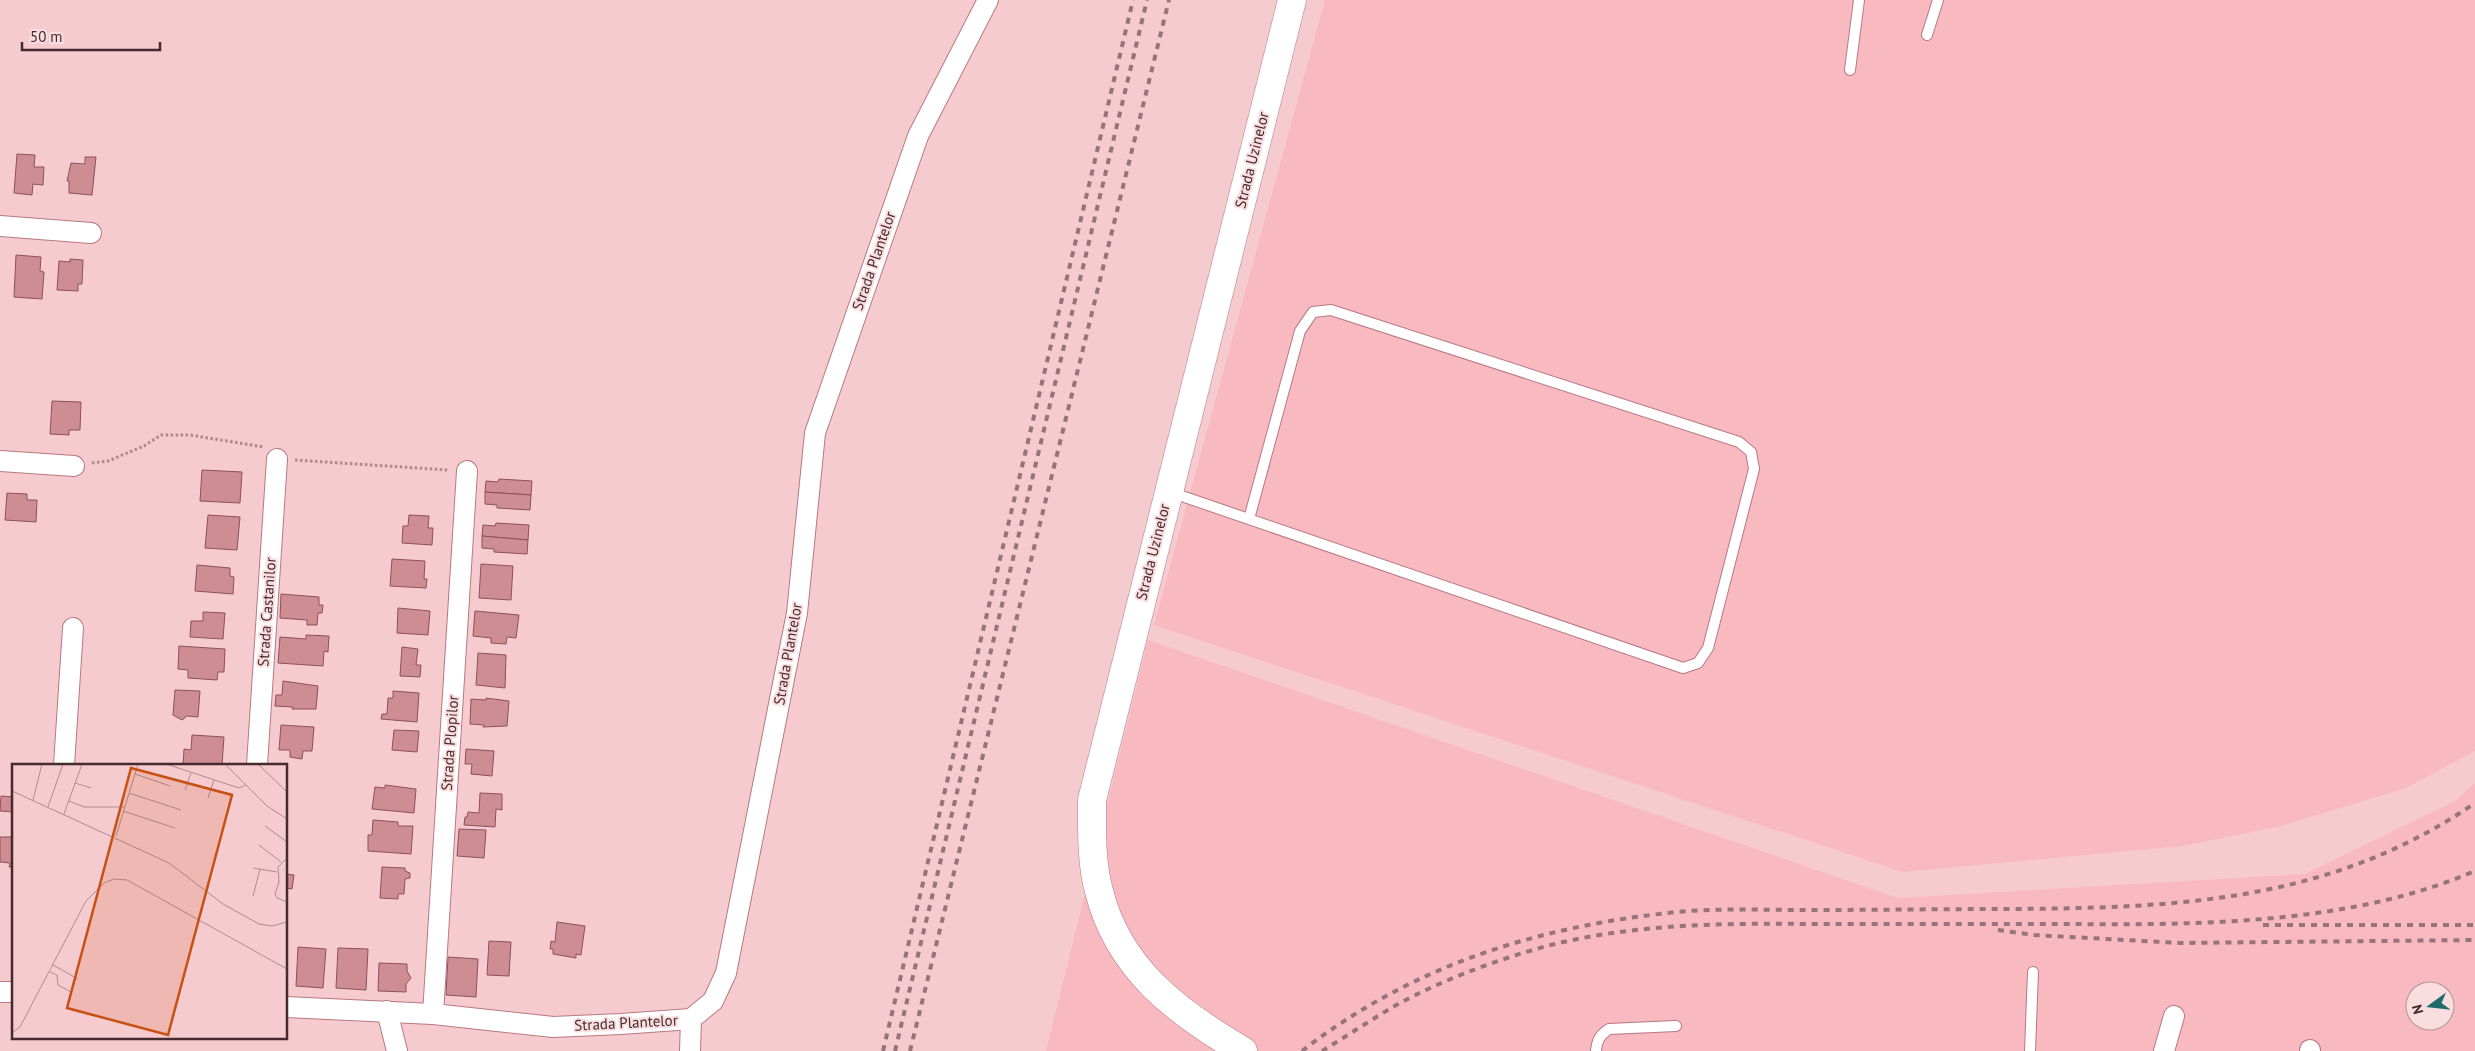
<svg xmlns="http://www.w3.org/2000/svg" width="2475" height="1051" font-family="'PT Sans',sans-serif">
<rect width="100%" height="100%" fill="#f6cbcf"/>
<g fill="#f8b9c0" fill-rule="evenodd">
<polygon points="1325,0 2475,0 2475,751 2406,788 2281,826 2183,846 1903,872 1154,625"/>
<path d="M1148,640L1898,898L2305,874L2455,801L2475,783V1051H1046ZM2415,991H2445V1021H2415Z"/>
</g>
<g fill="#ce8c93" stroke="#8d5159">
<polygon points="17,154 35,155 34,167 44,167 43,185 33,184 32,195 14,193"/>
<polygon points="85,157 96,157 92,195 69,193 69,181 67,181 71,163 85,164"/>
<polygon points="16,255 41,257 40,271 44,272 42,299 14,297"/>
<polygon points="70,259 83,260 82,284 78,284 78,291 57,290 59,261 70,262"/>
<polygon points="52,401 81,402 80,430 69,430 69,435 50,434"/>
<polygon points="202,470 242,472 240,503 200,501"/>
<polygon points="499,479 532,481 531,495 485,492 486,481 498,482"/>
<polygon points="485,492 531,495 530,510 497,508 497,505 485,504"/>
<polygon points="7,493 27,494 27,500 37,500 36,522 5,520"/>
<polygon points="208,515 240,517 237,550 205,548"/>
<polygon points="409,515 429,516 428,528 433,528 432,545 402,543 403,526 408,526"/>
<polygon points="496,523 529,525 528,540 482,536 483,525 495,526"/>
<polygon points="482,536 528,540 527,554 494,552 494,549 482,548"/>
<polygon points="392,559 425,561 424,579 427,579 426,588 390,586"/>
<polygon points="481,564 513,566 511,600 479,598"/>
<polygon points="197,565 230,568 230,576 234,577 233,594 195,591"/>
<polygon points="281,594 319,597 319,605 323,605 322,613 318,613 317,625 307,625 307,620 280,618"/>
<polygon points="398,608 430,611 428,635 397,633"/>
<polygon points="475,611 519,615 516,638 507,637 506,644 491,643 491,638 473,636"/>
<polygon points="203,612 225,613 223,639 190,637 191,621 203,621"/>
<polygon points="306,635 329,636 328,652 324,651 323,666 278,663 280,637 306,639"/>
<polygon points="179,646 225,649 224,672 218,672 217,680 188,678 188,670 178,669"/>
<polygon points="402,647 418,649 416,665 421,665 420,677 400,676"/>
<polygon points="478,653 506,655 505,688 476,685"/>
<polygon points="283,681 318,686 316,709 292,709 293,707 275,706 276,695 282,695"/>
<polygon points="175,690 200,691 198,717 187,716 182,720 173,715"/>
<polygon points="393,691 419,693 417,722 381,719 382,714 387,714 388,698 393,698"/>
<polygon points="486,698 509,701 507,726 483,727 484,725 470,724 471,699 486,700"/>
<polygon points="281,725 314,727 312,751 303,751 302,759 290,757 290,750 279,750"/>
<polygon points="394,730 419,731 417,752 392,750"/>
<polygon points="192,735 224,737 222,765 183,765 184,749 191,750"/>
<polygon points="466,749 494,751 492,776 471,774 472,764 465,764"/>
<polygon points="385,785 416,789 414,813 372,809 375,787 385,788"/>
<polygon points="480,793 502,794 502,810 496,809 495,827 464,825 465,817 467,817 468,812 479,813"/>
<polygon points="1,796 14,797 14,812 0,811"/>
<polygon points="373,820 398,822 398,826 413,826 411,854 368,851 368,835 372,835"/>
<polygon points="459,829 486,830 484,858 457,856"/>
<polygon points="12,834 14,834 14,867 9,867 10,863 0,862 0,837 11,837"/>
<polygon points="382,867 405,868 405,871 410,873 410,878 405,879 404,894 398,894 398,899 380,898"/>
<polygon points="286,874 294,875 292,889 286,888"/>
<polygon points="557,922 585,926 581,955 576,954 576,958 553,954 553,949 550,949 551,941 555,942"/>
<polygon points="489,941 511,942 509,976 487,975"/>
<polygon points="298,947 326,949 323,988 296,986"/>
<polygon points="338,948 368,949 366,990 336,988"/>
<polygon points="448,957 478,959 476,997 446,995"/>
<polygon points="379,963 407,964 407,971 411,978 406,984 406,992 378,991"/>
</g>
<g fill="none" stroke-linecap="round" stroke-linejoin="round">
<g stroke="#b97880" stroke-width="12">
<g id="lane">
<polyline points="1927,35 1938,0"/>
<polyline points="1850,70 1859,0"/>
<polyline points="1170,492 1683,668 1698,663 1708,648 1754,469 1751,452 1739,442 1331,310 1313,312 1300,331 1249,519"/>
<path d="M1596,1051C1597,1040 1600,1035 1609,1029L1676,1026"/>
<polyline points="2030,1051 2033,972"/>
</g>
</g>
<g stroke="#b97880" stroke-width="22">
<g id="street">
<polyline points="0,226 91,233"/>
<polyline points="0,461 74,466"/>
<polyline points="64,765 73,628"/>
<polyline points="257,765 277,459"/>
<polyline points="0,992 14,992"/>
<polyline points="286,1007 433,1014 553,1027 621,1024 691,1019 713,1001 726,973 797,613 815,433 918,136 988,0"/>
<polyline points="387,1011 397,1051"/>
<polyline points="433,1014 467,471"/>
<polyline points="690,1051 691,1019"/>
<polyline points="2164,1051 2174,1016"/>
<polyline points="2310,1051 2310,1050"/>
</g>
</g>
<g stroke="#b97880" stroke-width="29">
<path id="secondary" d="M1243,1051C1178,1013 1118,969 1099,891C1091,862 1092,831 1092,800L1292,0"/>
</g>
<g stroke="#ad888c" stroke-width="3" stroke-dasharray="2.5 2.5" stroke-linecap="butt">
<polyline points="295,460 448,470"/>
<polyline points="92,463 108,461 144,446 161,435 190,435 264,447"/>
</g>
<use href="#lane" stroke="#fff" stroke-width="10"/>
<use href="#street" stroke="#fff" stroke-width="20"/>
<use href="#secondary" stroke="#fff" stroke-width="28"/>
<g stroke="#967478" stroke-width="4" stroke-dasharray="6 6" stroke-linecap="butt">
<polyline points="2263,925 2475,925"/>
<polyline points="1998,930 2034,935 2180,943 2475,940"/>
<polyline points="883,1051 1133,0"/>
<polyline points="895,1051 1147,0"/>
<polyline points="910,1051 1169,0"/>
<path d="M1302,1051C1413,965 1539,926 1677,912C1720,908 1764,910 1806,910C1874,910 1942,909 2009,909C2177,908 2331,902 2475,803"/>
<path d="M1322,1051C1347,1036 1372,1019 1398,1004C1445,979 1496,960 1547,946C1632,924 1722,923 1808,924C1893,924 1979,924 2064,924C2199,925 2349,925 2475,871"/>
</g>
</g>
<g text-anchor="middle" stroke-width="4" stroke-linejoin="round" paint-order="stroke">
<g font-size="15" fill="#452a2e" stroke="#fadddf">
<text transform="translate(1252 160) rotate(-76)" y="5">Strada Uzinelor</text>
<text transform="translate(874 261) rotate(-71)" y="5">Strada Plantelor</text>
<text transform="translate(1153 552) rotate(-76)" y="5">Strada Uzinelor</text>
<text transform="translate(267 612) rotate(-86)" y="5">Strada Castanilor</text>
<text transform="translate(788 654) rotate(-80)" y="5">Strada Plantelor</text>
<text transform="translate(450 743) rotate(-86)" y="5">Strada Plopilor</text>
<text transform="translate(626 1023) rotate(-3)" y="5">Strada Plantelor</text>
</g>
</g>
<g transform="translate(12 764)">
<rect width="275" height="275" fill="#f6cbcf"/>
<path fill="none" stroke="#af8b8f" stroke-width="1" d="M154,0L227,24L234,21M213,0L255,42L275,55M246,0L275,28M123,10L158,22M63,19L79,24M173,26L179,9M0,27L157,99L211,140L247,160L260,162L275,158M117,29L169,46M196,34L202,16M21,36L30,0M57,37L72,43H113M36,43L51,0M111,47L163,64M52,50L70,0M253,62L275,78M104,72L126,0M247,81L269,98M275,94L266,103L267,118L263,130L265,134L275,138M241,104L265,108M241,132L248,105M41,201L66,215M38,208L45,211L46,221L59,228M0,269L8,263L74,137L92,119L102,115L115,116L275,205"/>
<path fill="#c75013" fill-opacity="0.15" stroke="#c75013" stroke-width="2.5" d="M119,4L220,31L156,271L55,244Z"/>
<rect width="275" height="275" fill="none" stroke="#452a2e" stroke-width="2.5"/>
</g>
<g transform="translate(2430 1006) rotate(255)"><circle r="24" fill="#fadddf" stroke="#b29598"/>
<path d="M0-4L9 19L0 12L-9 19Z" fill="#216c6a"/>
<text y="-8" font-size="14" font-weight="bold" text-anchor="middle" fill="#452a2e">N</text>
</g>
<path d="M22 42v8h138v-8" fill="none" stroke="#452a2e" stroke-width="2.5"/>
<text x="30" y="42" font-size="15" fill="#452a2e" stroke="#fadddf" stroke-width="4" paint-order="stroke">50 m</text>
</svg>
